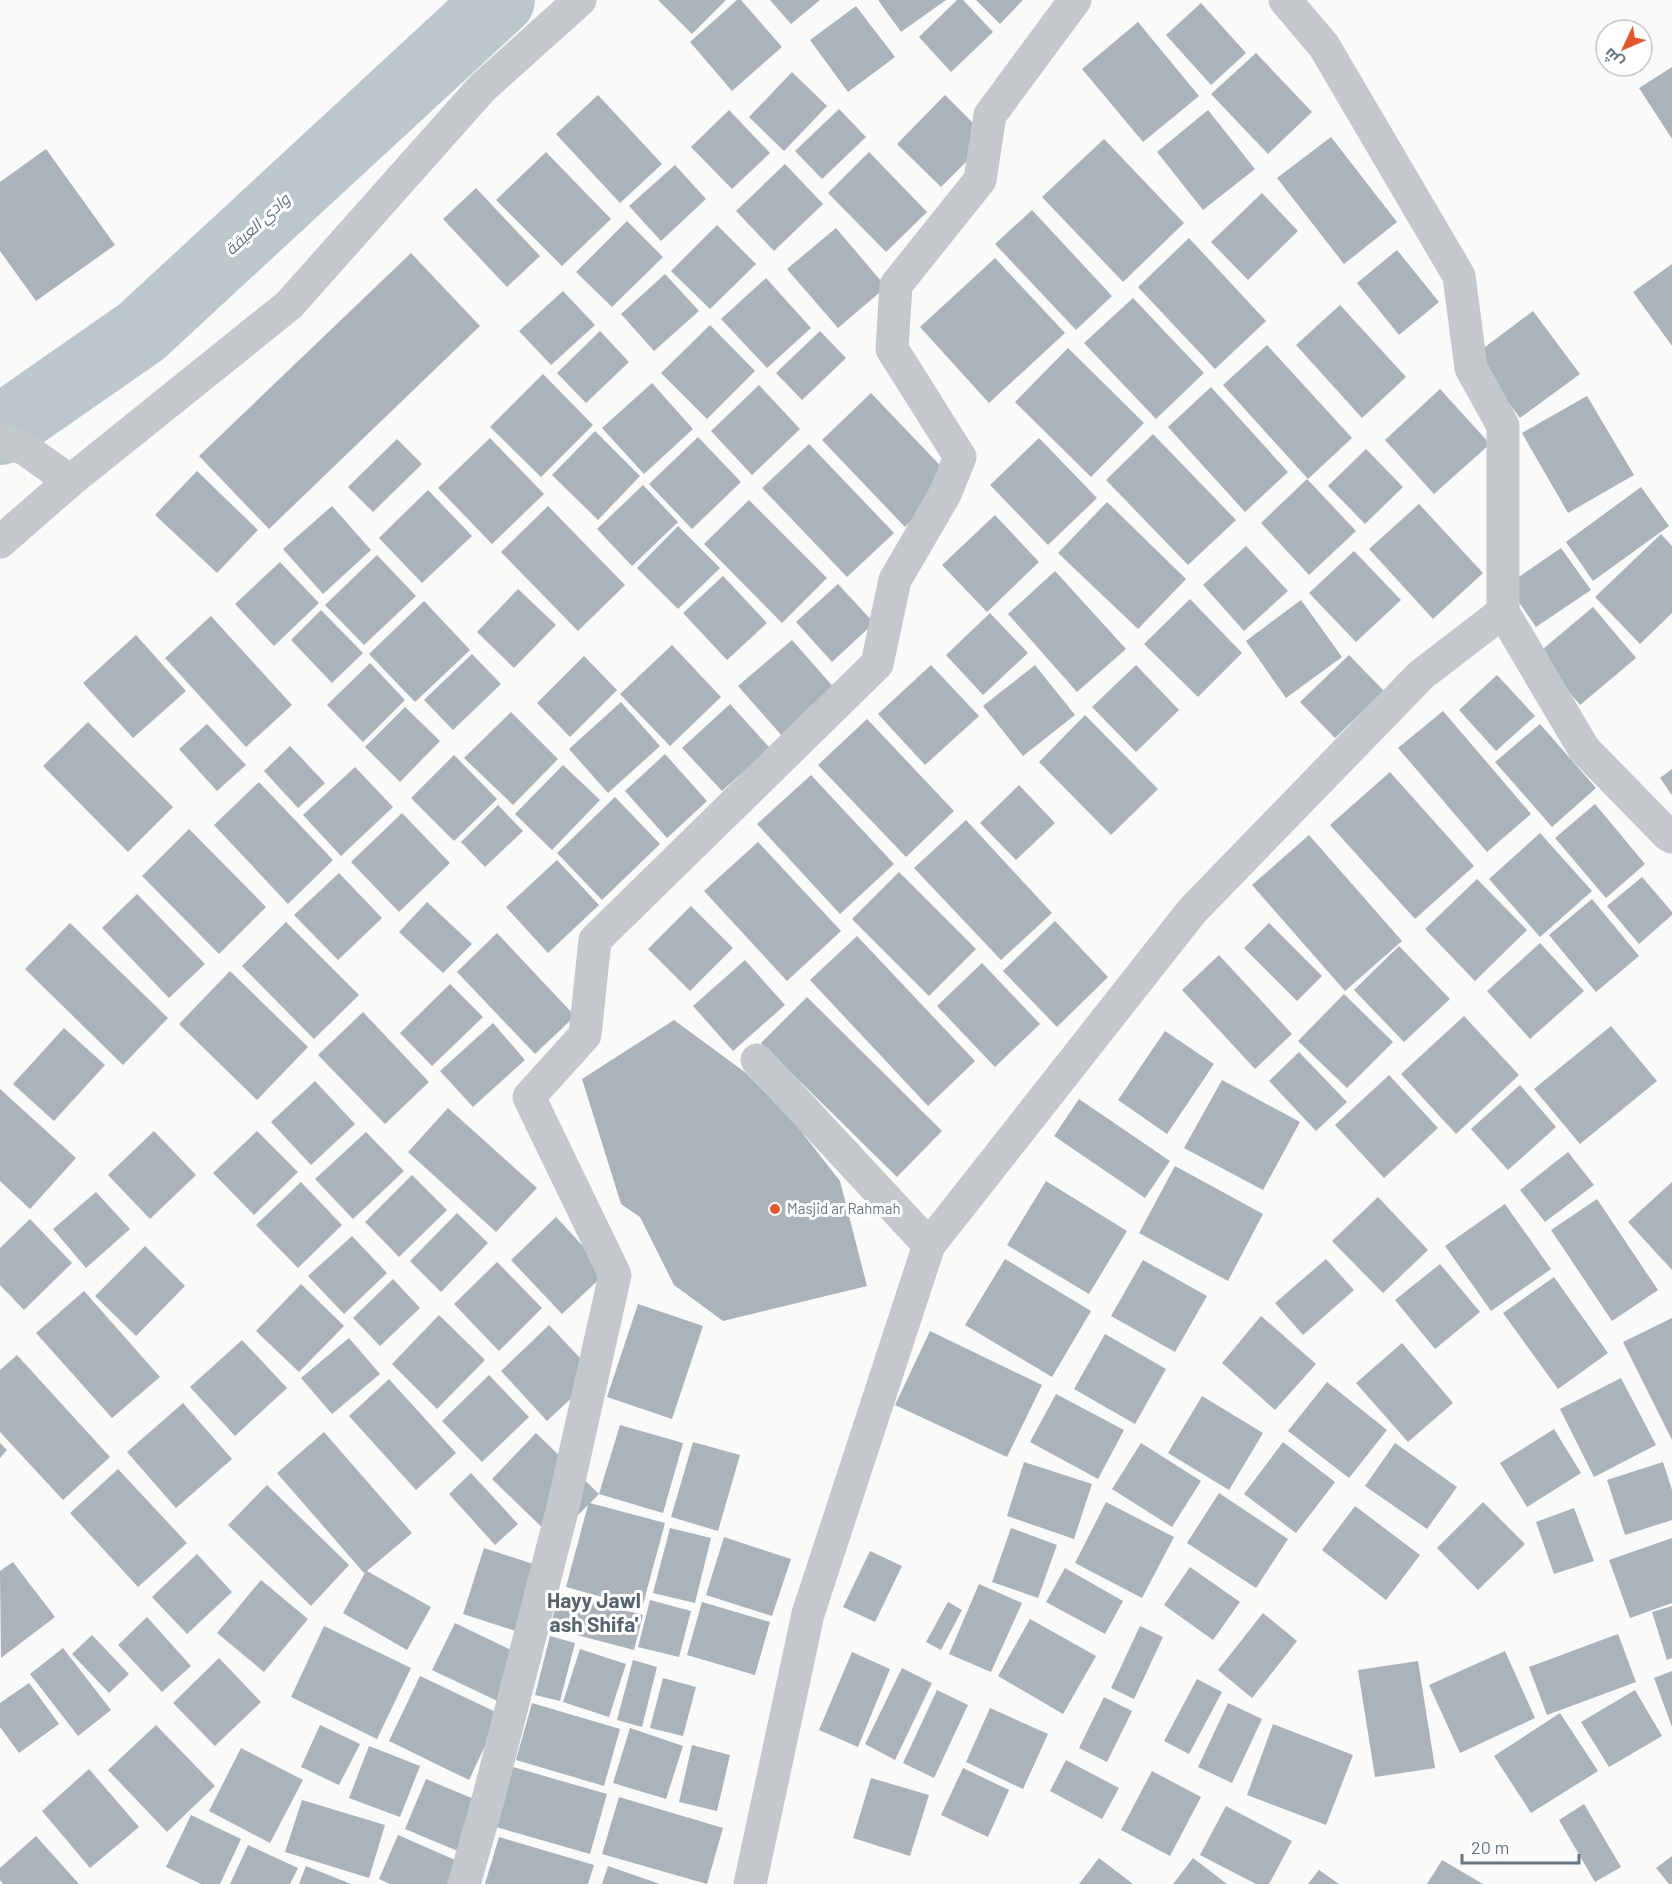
<svg xmlns="http://www.w3.org/2000/svg" width="1672" height="1884" font-family="Barlow,Cairo,sans-serif">
<rect width="100%" height="100%" fill="#fafaf8"/>
<g fill="none" stroke-linecap="round" stroke-linejoin="round">
<polyline stroke="#bbc7cb" stroke-width="70" points="0,430 141,332 500,0"/>
</g>
<g fill="#aab3b9">
<polygon points="658,0 726,0 692,34"/>
<polygon points="737,0 741,0 782,47 732,91 690,42"/>
<polygon points="770,0 820,0 791,24"/>
<polygon points="878,0 946,0 901,32"/>
<polygon points="957,0 963,0 993,32 951,72 919,37"/>
<polygon points="976,0 1023,0 1000,24"/>
<polygon points="1201,3 1246,53 1211,85 1166,35"/>
<polygon points="856,6 895,57 848,92 810,40"/>
<polygon points="1138,22 1199,96 1143,142 1082,69"/>
<polygon points="1256,53 1312,112 1268,154 1211,94"/>
<polygon points="1672,67 1672,139 1639,88"/>
<polygon points="792,72 827,106 784,151 749,117"/>
<polygon points="598,95 662,164 620,203 556,134"/>
<polygon points="945,95 989,139 941,187 897,144"/>
<polygon points="839,109 866,137 822,179 795,151"/>
<polygon points="729,110 770,153 732,189 691,147"/>
<polygon points="1208,110 1255,169 1203,210 1157,152"/>
<polygon points="1331,137 1397,222 1344,264 1277,178"/>
<polygon points="1104,139 1184,223 1123,282 1042,197"/>
<polygon points="46,149 115,245 36,301 0,251 0,182"/>
<polygon points="546,152 611,219 562,266 496,200"/>
<polygon points="869,152 927,212 886,252 828,193"/>
<polygon points="785,164 823,204 774,251 736,211"/>
<polygon points="675,165 706,199 661,241 629,206"/>
<polygon points="476,188 540,256 507,287 443,219"/>
<polygon points="1262,193 1298,231 1248,280 1211,242"/>
<polygon points="1032,210 1112,296 1076,330 995,244"/>
<polygon points="627,221 663,257 612,307 576,272"/>
<polygon points="717,225 756,264 710,309 671,271"/>
<polygon points="836,228 886,287 838,328 787,269"/>
<polygon points="1189,238 1266,321 1215,369 1138,287"/>
<polygon points="1397,250 1439,302 1399,335 1357,283"/>
<polygon points="411,253 480,326 269,529 199,456"/>
<polygon points="995,258 1065,333 989,403 920,327"/>
<polygon points="1672,264 1672,346 1633,292"/>
<polygon points="665,274 699,311 654,351 621,314"/>
<polygon points="766,278 811,328 767,368 721,319"/>
<polygon points="563,291 595,325 551,365 519,331"/>
<polygon points="1133,298 1204,373 1156,419 1084,343"/>
<polygon points="1340,305 1406,377 1362,418 1296,345"/>
<polygon points="1533,311 1580,374 1520,418 1473,356"/>
<polygon points="710,325 755,371 707,419 661,373"/>
<polygon points="600,331 629,362 586,403 557,373"/>
<polygon points="820,331 846,358 802,400 776,373"/>
<polygon points="1267,345 1352,438 1308,479 1223,385"/>
<polygon points="1068,348 1144,423 1091,477 1015,402"/>
<polygon points="543,374 593,425 541,477 490,427"/>
<polygon points="652,383 693,429 644,474 602,428"/>
<polygon points="759,385 800,429 752,475 711,431"/>
<polygon points="1211,387 1288,472 1245,512 1168,427"/>
<polygon points="1440,389 1490,444 1434,494 1385,440"/>
<polygon points="871,393 954,480 905,527 822,440"/>
<polygon points="1587,396 1634,475 1568,513 1522,433"/>
<polygon points="595,431 640,476 598,520 552,475"/>
<polygon points="1153,434 1236,520 1188,565 1106,480"/>
<polygon points="698,437 741,482 692,529 649,484"/>
<polygon points="490,438 544,494 492,544 438,488"/>
<polygon points="1039,438 1097,498 1048,545 990,485"/>
<polygon points="397,439 422,464 373,512 348,487"/>
<polygon points="809,444 894,533 847,577 762,488"/>
<polygon points="1366,449 1403,487 1365,524 1328,486"/>
<polygon points="197,471 258,530 217,573 155,515"/>
<polygon points="1307,479 1356,531 1309,575 1261,523"/>
<polygon points="643,485 678,522 632,566 597,529"/>
<polygon points="1641,487 1669,526 1593,581 1566,542"/>
<polygon points="428,490 472,536 422,583 379,538"/>
<polygon points="749,500 827,578 782,623 704,544"/>
<polygon points="1107,502 1186,579 1138,629 1058,553"/>
<polygon points="1419,504 1483,573 1433,619 1369,549"/>
<polygon points="332,506 371,550 323,594 283,549"/>
<polygon points="548,506 625,585 578,631 501,552"/>
<polygon points="995,515 1039,562 987,612 942,565"/>
<polygon points="678,526 720,568 678,609 637,568"/>
<polygon points="1661,534 1672,546 1672,613 1640,644 1595,597"/>
<polygon points="1246,546 1288,591 1244,631 1203,585"/>
<polygon points="1561,548 1591,590 1536,627 1507,585"/>
<polygon points="1354,551 1401,600 1356,642 1309,593"/>
<polygon points="377,555 416,596 364,645 325,605"/>
<polygon points="280,562 319,603 274,646 235,604"/>
<polygon points="1055,571 1126,649 1077,692 1008,614"/>
<polygon points="723,576 767,623 727,660 683,613"/>
<polygon points="838,584 874,623 832,662 796,622"/>
<polygon points="518,589 556,625 514,668 477,632"/>
<polygon points="1190,599 1242,653 1198,697 1144,644"/>
<polygon points="1301,600 1342,657 1286,698 1246,641"/>
<polygon points="424,601 470,650 415,702 369,654"/>
<polygon points="1593,607 1636,658 1580,705 1537,654"/>
<polygon points="321,610 363,653 332,683 291,640"/>
<polygon points="990,613 1028,653 983,695 946,655"/>
<polygon points="211,616 292,705 246,747 165,658"/>
<polygon points="136,635 186,691 133,738 83,683"/>
<polygon points="792,640 837,691 783,737 738,686"/>
<polygon points="672,645 721,697 670,746 620,694"/>
<polygon points="472,654 501,684 453,730 424,700"/>
<polygon points="1349,655 1384,691 1335,738 1300,702"/>
<polygon points="584,656 617,690 570,737 537,703"/>
<polygon points="370,663 405,700 363,742 327,705"/>
<polygon points="931,665 979,716 925,765 878,714"/>
<polygon points="1035,665 1075,715 1023,756 983,706"/>
<polygon points="1136,665 1179,710 1136,752 1092,707"/>
<polygon points="1497,675 1535,716 1496,751 1459,710"/>
<polygon points="621,702 660,746 608,793 569,749"/>
<polygon points="730,704 770,748 722,791 682,748"/>
<polygon points="405,707 440,741 400,782 365,747"/>
<polygon points="1443,711 1531,814 1487,852 1398,748"/>
<polygon points="511,712 558,759 513,805 464,758"/>
<polygon points="1085,715 1158,789 1111,835 1039,762"/>
<polygon points="867,719 954,811 906,857 818,765"/>
<polygon points="88,722 173,807 128,852 43,766"/>
<polygon points="207,724 246,765 217,791 179,749"/>
<polygon points="1540,724 1596,788 1552,827 1495,762"/>
<polygon points="290,746 325,783 298,808 264,771"/>
<polygon points="665,754 707,801 667,838 625,791"/>
<polygon points="454,755 497,799 454,841 411,798"/>
<polygon points="563,765 600,800 552,850 515,814"/>
<polygon points="355,767 393,807 341,856 303,815"/>
<polygon points="1672,769 1672,795 1660,778"/>
<polygon points="1390,772 1474,866 1415,919 1330,825"/>
<polygon points="811,775 894,864 840,914 757,824"/>
<polygon points="259,782 333,860 288,904 214,825"/>
<polygon points="1019,785 1055,823 1016,860 980,823"/>
<polygon points="615,797 660,844 602,900 557,853"/>
<polygon points="1595,804 1645,864 1606,898 1555,838"/>
<polygon points="498,805 523,831 485,867 461,842"/>
<polygon points="402,813 450,863 399,912 351,862"/>
<polygon points="966,820 1052,913 1001,960 914,868"/>
<polygon points="189,829 266,907 219,954 142,876"/>
<polygon points="1540,833 1592,891 1540,937 1489,879"/>
<polygon points="1309,835 1402,941 1345,991 1252,885"/>
<polygon points="758,842 841,931 787,981 704,891"/>
<polygon points="557,860 599,905 548,953 506,907"/>
<polygon points="899,872 976,949 929,996 852,919"/>
<polygon points="339,873 382,918 338,960 294,915"/>
<polygon points="1642,877 1672,912 1672,915 1639,944 1607,906"/>
<polygon points="1477,879 1527,930 1475,981 1425,929"/>
<polygon points="137,894 205,964 169,998 102,928"/>
<polygon points="1592,899 1639,956 1596,992 1549,935"/>
<polygon points="427,902 472,944 443,973 399,932"/>
<polygon points="691,906 733,948 690,991 648,949"/>
<polygon points="1055,921 1108,977 1057,1027 1003,971"/>
<polygon points="286,922 359,995 314,1039 242,966"/>
<polygon points="70,923 168,1018 123,1065 25,969"/>
<polygon points="1269,923 1322,976 1297,1001 1244,948"/>
<polygon points="497,933 575,1016 535,1054 457,972"/>
<polygon points="857,936 975,1061 928,1106 810,980"/>
<polygon points="1540,943 1584,991 1530,1039 1487,991"/>
<polygon points="1399,946 1450,999 1404,1042 1354,990"/>
<polygon points="1219,955 1292,1034 1255,1069 1182,990"/>
<polygon points="745,960 785,1005 733,1051 693,1006"/>
<polygon points="982,963 1040,1024 995,1067 937,1006"/>
<polygon points="230,971 308,1047 257,1100 179,1024"/>
<polygon points="450,984 483,1017 432,1066 400,1033"/>
<polygon points="1344,994 1393,1042 1347,1088 1298,1041"/>
<polygon points="807,997 942,1131 897,1177 761,1043"/>
<polygon points="363,1012 429,1082 385,1124 318,1055"/>
<polygon points="1464,1016 1519,1075 1456,1134 1401,1074"/>
<polygon points="674,1020 746,1073 793,1121 840,1181 867,1286 723,1321 674,1285 640,1217 621,1204 582,1079"/>
<polygon points="493,1023 525,1060 473,1107 440,1071"/>
<polygon points="1611,1026 1657,1081 1580,1144 1534,1089"/>
<polygon points="64,1028 105,1065 54,1121 13,1084"/>
<polygon points="1165,1031 1214,1064 1167,1134 1118,1100"/>
<polygon points="1299,1052 1347,1102 1316,1131 1269,1081"/>
<polygon points="1389,1075 1438,1128 1384,1178 1335,1125"/>
<polygon points="1222,1080 1300,1122 1263,1190 1184,1148"/>
<polygon points="315,1081 355,1124 311,1165 271,1122"/>
<polygon points="1520,1085 1556,1127 1508,1170 1471,1129"/>
<polygon points="0,1089 76,1158 30,1209 0,1181"/>
<polygon points="1079,1099 1170,1161 1145,1198 1054,1136"/>
<polygon points="448,1108 537,1188 496,1232 408,1152"/>
<polygon points="154,1131 196,1175 150,1219 108,1175"/>
<polygon points="257,1131 298,1172 254,1215 213,1173"/>
<polygon points="366,1132 404,1171 353,1219 315,1179"/>
<polygon points="1568,1152 1594,1185 1545,1222 1520,1190"/>
<polygon points="1175,1166 1263,1214 1228,1281 1139,1233"/>
<polygon points="412,1175 447,1210 399,1257 365,1222"/>
<polygon points="1046,1181 1127,1231 1089,1294 1007,1245"/>
<polygon points="301,1182 342,1225 298,1268 256,1225"/>
<polygon points="1672,1182 1672,1270 1628,1222"/>
<polygon points="96,1192 130,1229 86,1268 53,1229"/>
<polygon points="1378,1197 1428,1250 1383,1293 1332,1241"/>
<polygon points="1597,1199 1658,1290 1612,1321 1551,1230"/>
<polygon points="1505,1204 1551,1269 1491,1311 1445,1246"/>
<polygon points="457,1213 488,1243 441,1292 410,1261"/>
<polygon points="556,1217 607,1272 562,1314 511,1260"/>
<polygon points="30,1219 72,1263 24,1310 0,1285 0,1248"/>
<polygon points="352,1236 387,1273 344,1314 308,1276"/>
<polygon points="145,1246 185,1286 136,1336 95,1296"/>
<polygon points="1005,1259 1091,1311 1052,1377 965,1325"/>
<polygon points="1326,1259 1354,1290 1303,1335 1275,1303"/>
<polygon points="1143,1260 1207,1296 1175,1352 1111,1316"/>
<polygon points="497,1262 542,1308 499,1351 454,1304"/>
<polygon points="1440,1264 1480,1312 1435,1349 1395,1300"/>
<polygon points="1554,1277 1608,1353 1558,1389 1503,1313"/>
<polygon points="393,1279 420,1308 380,1346 353,1318"/>
<polygon points="301,1284 344,1326 299,1372 256,1331"/>
<polygon points="84,1291 160,1377 112,1418 36,1333"/>
<polygon points="638,1304 703,1326 672,1419 607,1397"/>
<polygon points="439,1315 485,1360 437,1409 392,1364"/>
<polygon points="1261,1316 1316,1364 1275,1410 1222,1363"/>
<polygon points="1672,1318 1672,1440 1623,1342"/>
<polygon points="549,1325 596,1375 547,1421 501,1371"/>
<polygon points="930,1331 1042,1385 1007,1457 895,1405"/>
<polygon points="1105,1334 1166,1369 1135,1424 1074,1389"/>
<polygon points="349,1338 380,1374 332,1414 301,1378"/>
<polygon points="242,1340 287,1388 235,1436 190,1387"/>
<polygon points="1402,1343 1453,1403 1408,1442 1356,1383"/>
<polygon points="17,1355 110,1457 63,1500 0,1432 0,1370"/>
<polygon points="489,1375 529,1417 482,1462 442,1421"/>
<polygon points="1621,1378 1656,1445 1594,1477 1560,1409"/>
<polygon points="389,1379 456,1453 416,1490 349,1416"/>
<polygon points="1327,1382 1387,1430 1349,1478 1288,1431"/>
<polygon points="1056,1394 1124,1430 1098,1479 1030,1442"/>
<polygon points="1202,1396 1263,1433 1229,1490 1168,1453"/>
<polygon points="183,1403 232,1459 176,1508 127,1452"/>
<polygon points="620,1425 683,1443 663,1513 599,1494"/>
<polygon points="1554,1429 1581,1473 1527,1507 1500,1463"/>
<polygon points="324,1432 412,1533 367,1571 431,1607 407,1650 343,1613 366,1571 364,1573 277,1473"/>
<polygon points="536,1433 599,1494 590,1503 665,1523 642,1608 566,1587 588,1505 554,1539 492,1479"/>
<polygon points="693,1442 740,1455 718,1531 671,1517"/>
<polygon points="1283,1442 1335,1482 1296,1533 1244,1494"/>
<polygon points="0,1443 7,1450 0,1458"/>
<polygon points="1141,1443 1201,1481 1172,1527 1112,1489"/>
<polygon points="1395,1443 1457,1487 1427,1529 1365,1486"/>
<polygon points="1024,1462 1092,1484 1074,1539 1007,1516"/>
<polygon points="1663,1462 1672,1490 1672,1520 1625,1535 1607,1480"/>
<polygon points="118,1469 187,1543 138,1587 70,1513"/>
<polygon points="471,1473 518,1524 495,1545 449,1494"/>
<polygon points="267,1485 349,1565 311,1606 228,1525"/>
<polygon points="1219,1493 1288,1539 1256,1588 1187,1543"/>
<polygon points="1106,1502 1174,1537 1142,1598 1075,1563"/>
<polygon points="1483,1502 1525,1544 1478,1590 1437,1548"/>
<polygon points="1355,1506 1420,1555 1386,1600 1322,1550"/>
<polygon points="1574,1508 1594,1561 1554,1574 1536,1522"/>
<polygon points="670,1528 711,1538 695,1603 653,1593"/>
<polygon points="1011,1528 1057,1545 1038,1598 992,1582"/>
<polygon points="724,1537 791,1559 772,1616 706,1595"/>
<polygon points="1672,1538 1672,1603 1630,1618 1609,1560"/>
<polygon points="484,1548 552,1570 531,1636 463,1614"/>
<polygon points="870,1551 902,1566 875,1622 843,1607"/>
<polygon points="197,1554 232,1592 187,1634 152,1597"/>
<polygon points="13,1562 55,1617 1,1658 0,1571"/>
<polygon points="1190,1567 1240,1602 1213,1640 1164,1605"/>
<polygon points="1065,1568 1123,1601 1105,1634 1046,1602"/>
<polygon points="261,1580 308,1619 264,1672 217,1633"/>
<polygon points="979,1584 1022,1603 991,1672 949,1654"/>
<polygon points="559,1593 643,1615 634,1650 550,1628"/>
<polygon points="650,1600 691,1611 679,1657 638,1647"/>
<polygon points="702,1602 770,1622 755,1675 687,1655"/>
<polygon points="948,1602 962,1610 941,1650 926,1642"/>
<polygon points="1672,1606 1672,1658 1667,1660 1652,1612"/>
<polygon points="1263,1613 1297,1641 1252,1698 1218,1670"/>
<polygon points="147,1617 191,1666 162,1692 118,1645"/>
<polygon points="1030,1619 1096,1656 1063,1714 998,1676"/>
<polygon points="455,1623 530,1659 508,1706 432,1670"/>
<polygon points="324,1626 411,1668 377,1739 291,1697"/>
<polygon points="1140,1626 1163,1637 1134,1699 1111,1688"/>
<polygon points="1618,1634 1636,1682 1547,1715 1529,1667"/>
<polygon points="92,1635 129,1674 109,1693 72,1654"/>
<polygon points="550,1636 575,1643 560,1701 535,1695"/>
<polygon points="63,1648 111,1710 78,1736 30,1674"/>
<polygon points="580,1649 626,1664 609,1717 563,1702"/>
<polygon points="1505,1651 1535,1718 1460,1753 1429,1685"/>
<polygon points="852,1652 890,1669 858,1747 819,1730"/>
<polygon points="219,1658 261,1702 215,1746 173,1703"/>
<polygon points="633,1660 657,1667 642,1727 617,1720"/>
<polygon points="1418,1661 1435,1768 1375,1777 1358,1670"/>
<polygon points="902,1668 932,1683 895,1760 865,1744"/>
<polygon points="1672,1671 1672,1727 1654,1678"/>
<polygon points="420,1676 500,1714 469,1780 389,1741"/>
<polygon points="663,1678 696,1687 683,1736 650,1728"/>
<polygon points="1197,1679 1222,1692 1189,1754 1164,1741"/>
<polygon points="29,1683 59,1724 19,1753 0,1727 0,1703"/>
<polygon points="937,1690 968,1705 934,1778 903,1763"/>
<polygon points="1635,1690 1662,1736 1609,1767 1581,1722"/>
<polygon points="1104,1697 1132,1711 1107,1762 1079,1748"/>
<polygon points="532,1703 620,1729 604,1786 516,1760"/>
<polygon points="1228,1703 1262,1719 1232,1783 1198,1767"/>
<polygon points="990,1708 1048,1734 1023,1789 966,1762"/>
<polygon points="1560,1713 1598,1771 1531,1813 1494,1756"/>
<polygon points="1273,1724 1353,1755 1326,1825 1247,1795"/>
<polygon points="156,1725 215,1786 167,1832 108,1770"/>
<polygon points="320,1725 360,1744 339,1785 301,1767"/>
<polygon points="630,1728 683,1746 666,1799 613,1783"/>
<polygon points="692,1745 730,1755 717,1811 679,1802"/>
<polygon points="369,1746 420,1766 400,1817 349,1798"/>
<polygon points="241,1748 303,1780 270,1843 209,1811"/>
<polygon points="1066,1760 1119,1788 1102,1819 1050,1791"/>
<polygon points="513,1767 607,1794 590,1854 496,1827"/>
<polygon points="963,1768 1009,1790 988,1837 941,1815"/>
<polygon points="89,1769 139,1827 90,1868 42,1811"/>
<polygon points="1152,1771 1201,1797 1170,1856 1121,1830"/>
<polygon points="871,1778 929,1795 910,1856 853,1838"/>
<polygon points="426,1779 481,1802 460,1852 405,1829"/>
<polygon points="619,1797 723,1828 707,1884 602,1854"/>
<polygon points="302,1800 385,1825 369,1878 285,1852"/>
<polygon points="1584,1804 1621,1867 1595,1882 1559,1820"/>
<polygon points="1226,1806 1292,1841 1269,1884 1256,1884 1200,1855"/>
<polygon points="191,1815 241,1839 220,1884 201,1884 166,1867"/>
<polygon points="398,1835 462,1863 453,1884 390,1884 379,1879"/>
<polygon points="36,1836 79,1884 3,1884 0,1880 0,1868"/>
<polygon points="499,1837 594,1865 588,1884 485,1884"/>
<polygon points="248,1845 298,1868 290,1884 230,1884"/>
<polygon points="1672,1856 1672,1884 1669,1884 1656,1868"/>
<polygon points="1099,1858 1133,1884 1079,1884"/>
<polygon points="1193,1858 1227,1884 1173,1884"/>
<polygon points="1442,1860 1483,1884 1427,1884"/>
<polygon points="306,1866 351,1884 299,1884"/>
<polygon points="608,1866 660,1884 602,1884"/>
<polygon points="1319,1870 1339,1884 1308,1884"/>
</g>
<g fill="none" stroke-linecap="round" stroke-linejoin="round">
<g stroke="#c3c8cc" stroke-width="33">
<polyline points="1285,0 1324,46 1459,276 1471,368 1503,426 1503,612 1584,749 1668,835 1672,837"/>
<polyline points="0,440 25,449 70,481"/>
<polyline points="0,542 70,481 289,305 482,88 580,0"/>
<polyline points="757,1060 929,1245"/>
<polyline points="464,1884 488,1800 564,1503 615,1275 529,1097 585,1035 595,940 877,664 895,580 945,494 960,457 892,349 896,285 980,180 990,115 1075,0"/>
<polyline points="750,1884 808,1614 929,1245 1192,911 1421,675 1503,612"/>
</g>
</g>
<circle fill="#e4572e" stroke="#fff" stroke-width="2" cx="775" cy="1209" r="6"/>
<g text-anchor="middle" stroke-width="6" stroke-linejoin="round" paint-order="stroke">
<g font-size="15" fill="#657683" stroke="#fff" text-anchor="start">
<text x="787" y="1214">Masjid ar Rahmah</text>
</g>
<g font-size="16" font-style="italic" fill="#60757c" stroke="#fff">
<text transform="translate(257 224) rotate(-43)" y="6">وادي العيقة</text>
</g>
<g font-size="21" font-weight="bold" fill="#57646e" stroke="#fff">
<text x="594" y="1608">Hayy Jawl<tspan x="594" dy="24">ash Shifa'</tspan></text>
</g>
</g>
<g transform="translate(1624 48) rotate(226)"><circle r="28" fill="#ffffff" stroke="#c1c8cd" stroke-width="1.5"/>
<path d="M0-4.5L10 22L0 15L-10 22Z" fill="#e4572e"/>
<text y="-9" font-size="16" font-weight="bold" text-anchor="middle" fill="#657683">ش</text>
</g>
<path d="M1462 1854v9h117v-9" fill="none" stroke="#657683" stroke-width="3"/>
<text x="1471" y="1854" font-size="18" fill="#657683" stroke="#ffffff" stroke-width="4.5" paint-order="stroke">20 m</text>
</svg>
